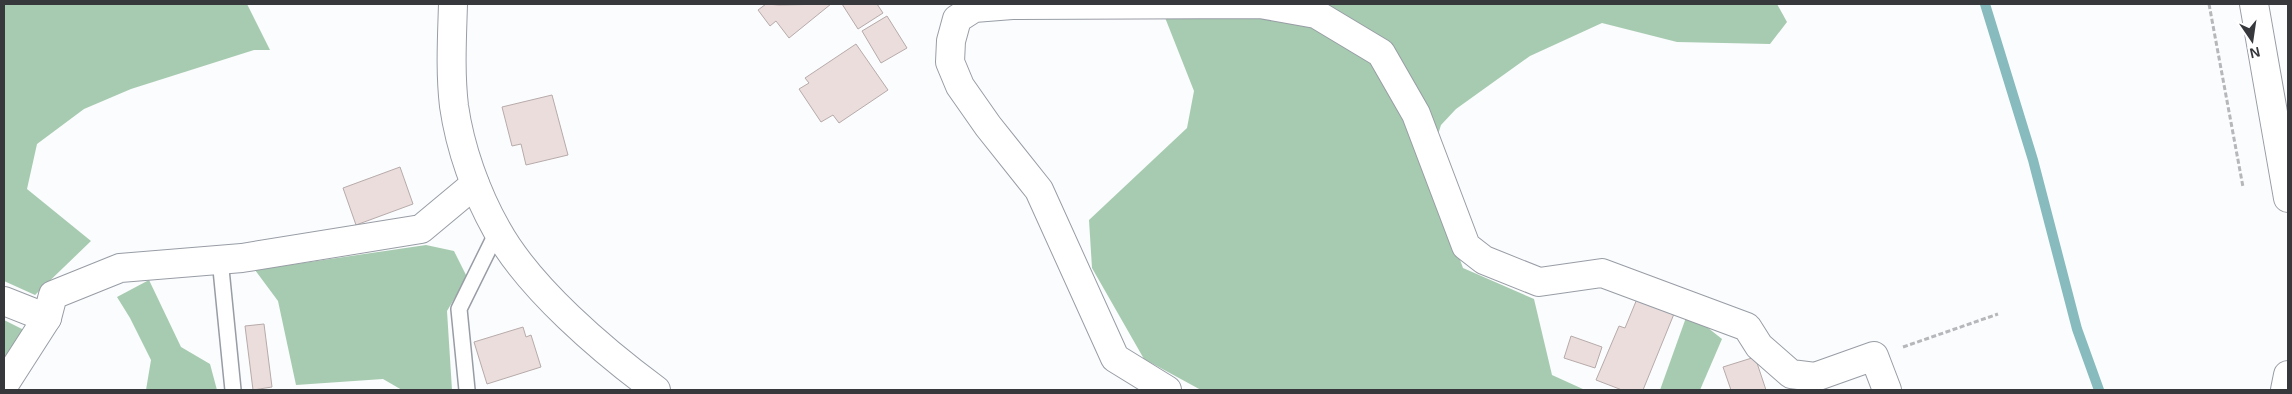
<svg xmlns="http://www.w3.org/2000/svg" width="2292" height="394" font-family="Helvetica,sans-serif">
<rect width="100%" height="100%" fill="#fbfcfe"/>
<g fill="#a7cbb0">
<polygon points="4,4 247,4 270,50 254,50 131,89 84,109 37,144 27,189 91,241 35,295 4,281"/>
<polygon points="1165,4 1777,4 1787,22 1770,44 1677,42 1602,23 1530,56 1456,109 1441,125 1427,169 1463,268 1534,299 1552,375 1585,390 1201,390 1144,359 1092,268 1089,220 1187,128 1194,91 1164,15"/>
<polygon points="426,245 454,251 467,277 447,311 452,390 402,390 383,379 296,385 278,301 255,270"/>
<polygon points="149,280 181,347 210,364 217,390 146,390 151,360 130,318 117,297"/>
<polygon points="1688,312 1722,339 1700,390 1660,390"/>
<polygon points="4,320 24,330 4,363"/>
</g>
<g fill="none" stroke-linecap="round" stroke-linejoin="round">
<polyline stroke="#88bbbd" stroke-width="10" points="1985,4 2033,160 2077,329 2099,390"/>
</g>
<g fill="#eadddc" stroke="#b7abaa">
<polygon points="766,4 779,5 831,4 789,38 776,21 770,26 758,10"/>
<polygon points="842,4 877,4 883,13 858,29"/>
<polygon points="887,16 907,48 881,63 862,31"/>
<polygon points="856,44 888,90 839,123 833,115 821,122 799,89 809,83 805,78"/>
<polygon points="552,95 568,155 526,165 521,144 512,146 502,107"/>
<polygon points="400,167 413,204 356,225 343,188"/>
<polygon points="1639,294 1676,309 1643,390 1622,390 1596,380 1619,326 1625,328"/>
<polygon points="264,324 272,387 253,390 245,326"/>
<polygon points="523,327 526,337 531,335 541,367 487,384 474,342"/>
<polygon points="1571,336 1602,347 1595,368 1564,358"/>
<polygon points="1755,357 1766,390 1731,390 1723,367"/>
</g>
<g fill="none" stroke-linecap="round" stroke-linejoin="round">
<g stroke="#989da5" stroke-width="18">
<g id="service">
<polyline points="220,259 233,390"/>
<polyline points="467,390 459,309 497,232"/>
</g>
</g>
<g stroke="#989da5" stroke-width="30">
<g id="minor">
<polyline points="4,301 47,318"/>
<polyline points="4,385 47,318 53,295 120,268 242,258 421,229 475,184"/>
<polyline points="1167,390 1115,358 1039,190 988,126 960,86 950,62 951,41 957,19 974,8 1012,5 1260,4 1316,14 1381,53 1416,114 1466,246 1484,260 1539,282 1602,273 1747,327 1759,346 1791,374 1815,377 1874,356 1887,390"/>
</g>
</g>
<g stroke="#989da5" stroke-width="30">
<g id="tertiary">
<path d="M453,4C452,38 450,72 454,106C460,148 476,193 497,230C529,288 603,351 656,390"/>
<polyline points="2254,4 2288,198"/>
<polyline points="2285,390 2288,375"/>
</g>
</g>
<g stroke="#b6b7ba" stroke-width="3" stroke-dasharray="5 2.5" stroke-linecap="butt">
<polyline points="2209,4 2243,187"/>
<polyline points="1903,347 1998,314"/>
</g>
<use href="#service" stroke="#fff" stroke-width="15"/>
<use href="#minor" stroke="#fff" stroke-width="28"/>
<use href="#tertiary" stroke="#fff" stroke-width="28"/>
</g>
<rect width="2292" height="394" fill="none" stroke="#36383c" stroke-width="10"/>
<g transform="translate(2252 40) rotate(167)" stroke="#ffffff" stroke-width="4" paint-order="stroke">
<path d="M0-4L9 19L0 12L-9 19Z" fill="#36383c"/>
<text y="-8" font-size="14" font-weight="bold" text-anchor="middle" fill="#36383c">N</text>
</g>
</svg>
